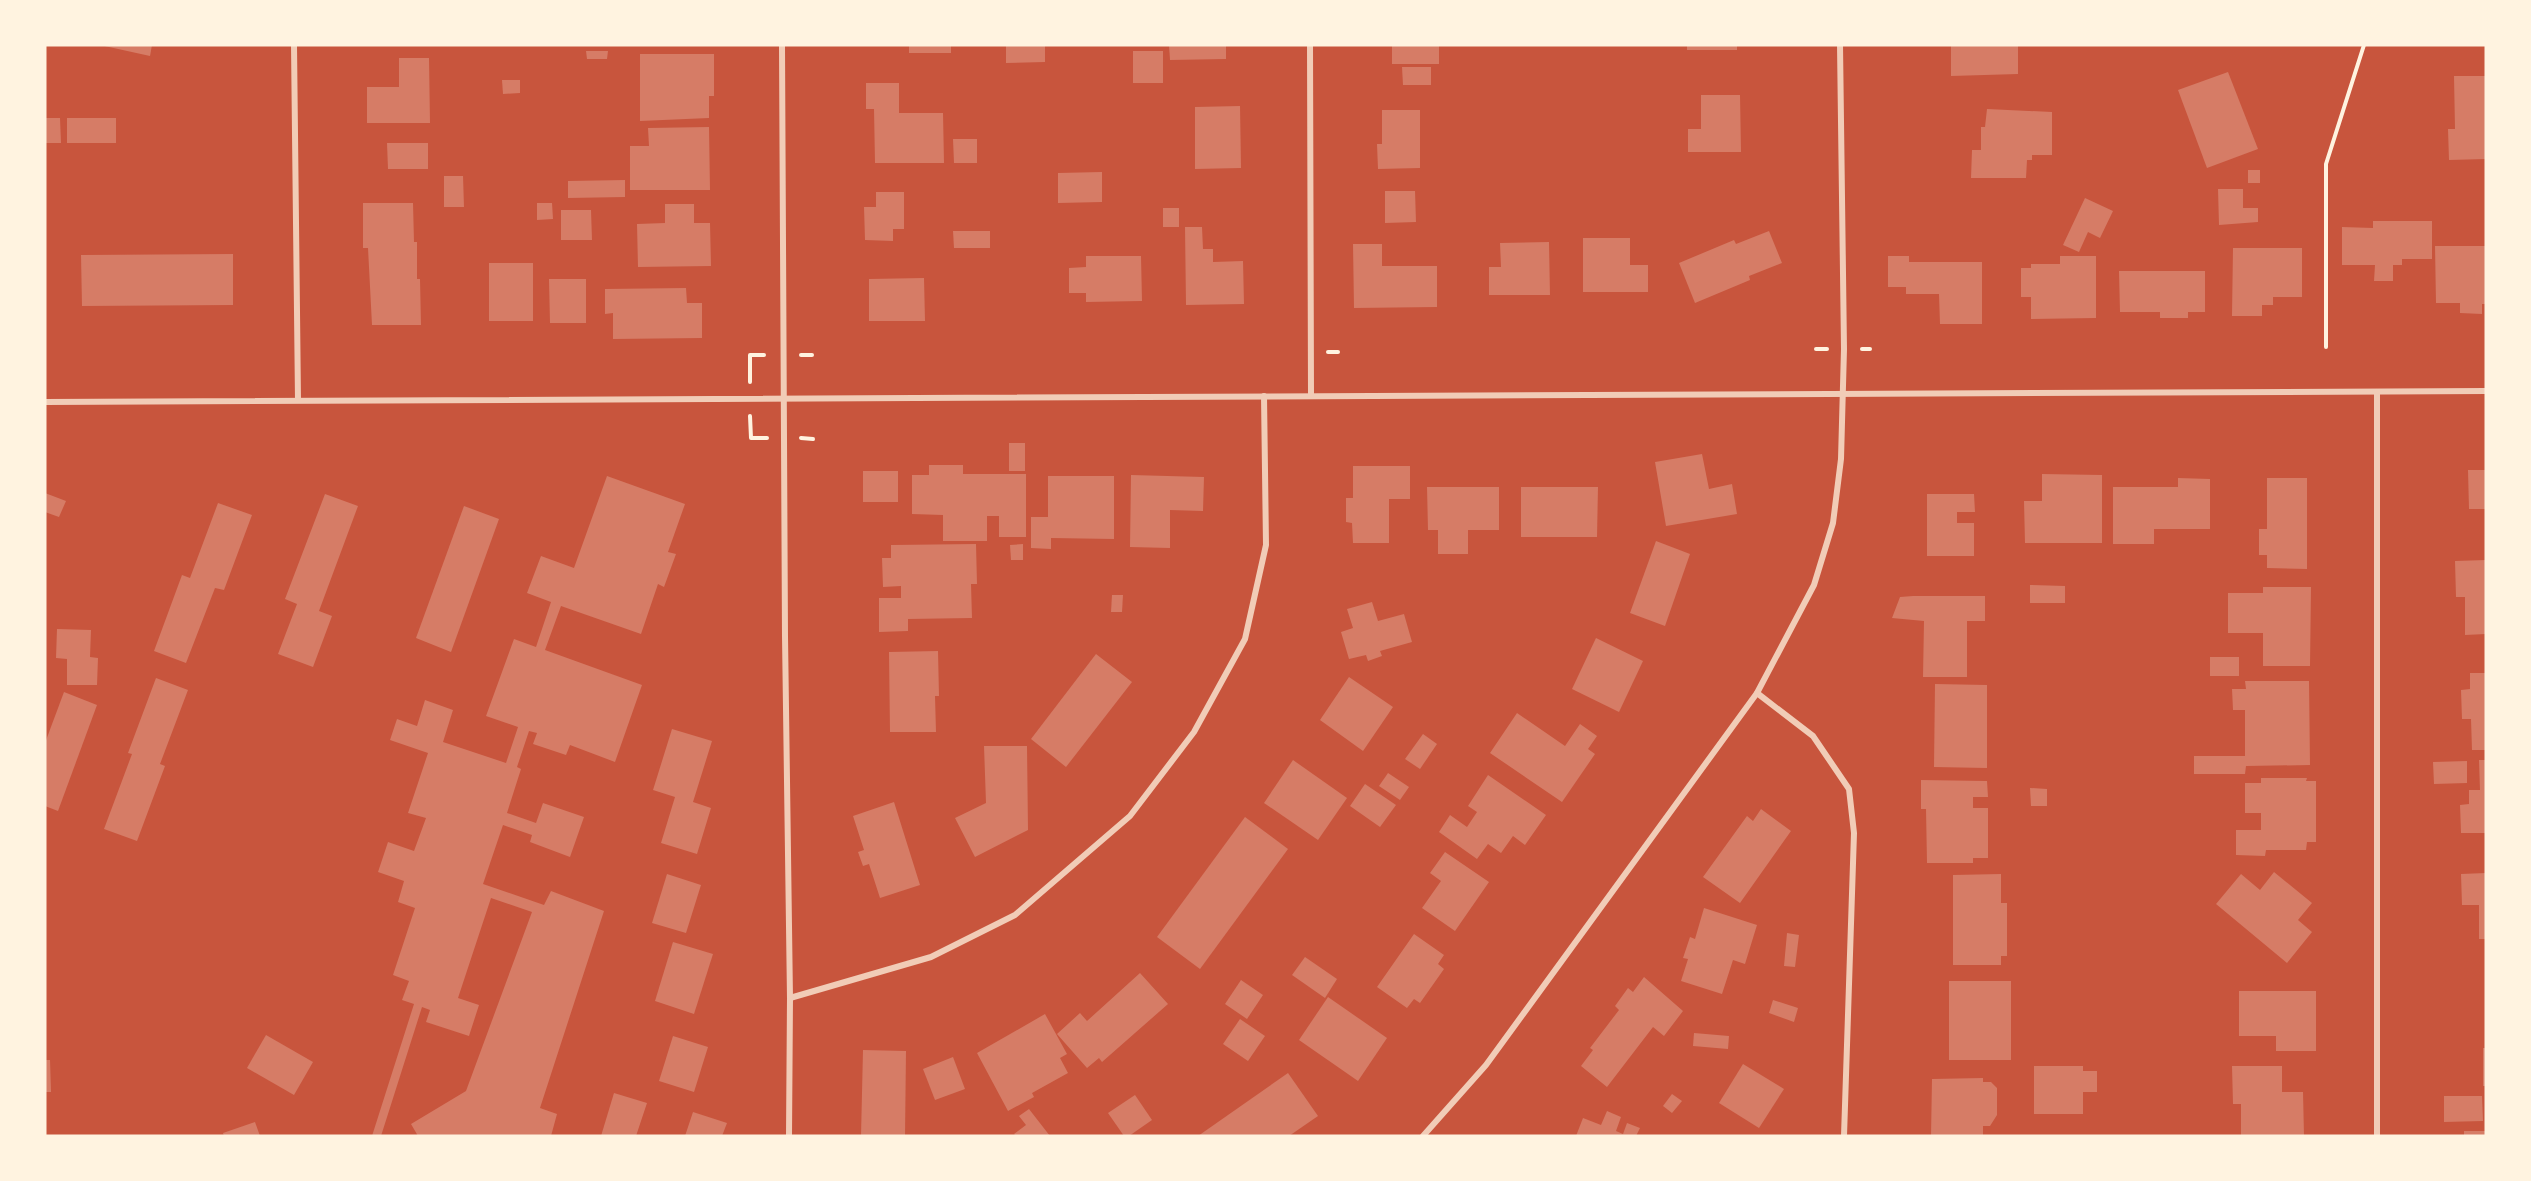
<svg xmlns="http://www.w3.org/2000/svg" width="2531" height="1181" font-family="'Asap Condensed',sans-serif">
<rect width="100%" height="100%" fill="#c8553d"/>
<g fill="#d67c66">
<polygon points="100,45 152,45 150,56"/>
<rect x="909" y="45" width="42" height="8"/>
<polygon points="1006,45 1045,45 1045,62 1006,63"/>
<polygon points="1169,45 1226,45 1226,59 1170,60"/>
<rect x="1392" y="45" width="47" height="19"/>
<rect x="1687" y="45" width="50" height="5"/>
<polygon points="1951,45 2018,45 2018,74 1951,76"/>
<polygon points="586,51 608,51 607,59 587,59"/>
<rect x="1133" y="51" width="30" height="32"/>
<polygon points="640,54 714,54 714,96 709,96 709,118 640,121"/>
<polygon points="399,58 429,58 430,123 367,123 367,87 399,87"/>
<polygon points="1402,67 1431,67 1431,85 1403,85"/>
<polygon points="2228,72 2258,149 2207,168 2178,90"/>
<polygon points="2454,76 2486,76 2486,159 2449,160 2448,129 2455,129"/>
<polygon points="502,80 520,80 520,93 503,94"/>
<polygon points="866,83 899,83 899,113 943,113 944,163 875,163 874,109 866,109"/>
<polygon points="1701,95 1740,95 1741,152 1688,152 1688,129 1701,129"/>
<polygon points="1240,106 1241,168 1195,169 1195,107"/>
<polygon points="1987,109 2052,112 2052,155 2032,155 2032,160 2027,160 2026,178 1971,178 1972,150 1981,150 1981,127 1985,127"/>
<polygon points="1382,110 1420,110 1420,168 1378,169 1377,144 1382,144"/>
<polygon points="45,118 60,118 61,143 45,143"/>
<rect x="67" y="118" width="49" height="25"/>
<polygon points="709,127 710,190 630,190 630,146 649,146 648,128"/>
<polygon points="953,139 977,139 977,163 954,163"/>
<polygon points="387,143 428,143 428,169 388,169"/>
<rect x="2248" y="170" width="12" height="13"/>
<polygon points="1102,172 1102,202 1058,203 1058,173"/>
<polygon points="444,176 463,176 464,207 444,207"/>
<polygon points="625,180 625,197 568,198 568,181"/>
<polygon points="2218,189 2243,189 2243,208 2258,208 2258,222 2219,225"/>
<polygon points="1385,191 1415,191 1416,222 1385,223"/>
<polygon points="876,192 904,192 904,229 893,229 893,241 865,240 864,207 876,207"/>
<polygon points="2085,198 2113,211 2100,238 2088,232 2079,252 2063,245"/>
<polygon points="363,203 413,203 414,242 417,242 417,279 420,279 421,325 372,325 368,248 363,248"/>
<polygon points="537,203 552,203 553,219 537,220"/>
<polygon points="665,204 694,204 694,223 710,223 711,266 638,267 637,224 665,223"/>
<rect x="1163" y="208" width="16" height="19"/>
<polygon points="561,210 591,210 592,240 561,240"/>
<polygon points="2373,221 2432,221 2432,259 2402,259 2402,265 2393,265 2393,281 2374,281 2375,265 2342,265 2342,227 2373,228"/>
<polygon points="1185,227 1202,227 1203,249 1213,249 1213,262 1243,261 1244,304 1186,305"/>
<polygon points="953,231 990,231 990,248 954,248"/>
<polygon points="1769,231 1782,263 1749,276 1750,280 1695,303 1679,263 1734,240 1736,244"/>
<polygon points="1583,238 1630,238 1630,265 1648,265 1648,292 1583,292"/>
<polygon points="1549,242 1550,295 1489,295 1489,267 1501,267 1500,243"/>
<polygon points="1353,244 1382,244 1382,266 1437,266 1437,307 1354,308"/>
<polygon points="2435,246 2486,246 2486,304 2482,304 2482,314 2460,313 2460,303 2436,303"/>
<polygon points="2233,248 2302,248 2302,297 2273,297 2273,305 2262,305 2262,316 2232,316"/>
<polygon points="233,254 233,305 82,306 81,255"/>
<polygon points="1086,256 1141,256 1142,301 1086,302 1086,293 1069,293 1069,268 1086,267"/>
<polygon points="1888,256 1909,256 1909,262 1982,262 1982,324 1940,324 1939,294 1906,294 1906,287 1888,287"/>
<polygon points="2060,256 2096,256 2096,318 2031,319 2031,297 2021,297 2021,268 2031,268 2031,264 2060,264"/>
<rect x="489" y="263" width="44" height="58"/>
<polygon points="2119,271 2205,271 2205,312 2188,312 2188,318 2160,318 2160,312 2120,312"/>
<polygon points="924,278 925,321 869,321 869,279"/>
<polygon points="549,279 586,279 586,323 550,323"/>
<polygon points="686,288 687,303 702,303 702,338 613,339 613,313 605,314 605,289"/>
<rect x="1009" y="443" width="16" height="28"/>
<polygon points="1702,454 1709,489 1732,484 1737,514 1666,526 1655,462"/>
<polygon points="929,465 963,465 963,474 1026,474 1026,537 999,537 999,516 987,516 987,541 943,541 943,515 912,514 912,475 929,475"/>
<polygon points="1353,466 1410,466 1410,499 1389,499 1389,543 1353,543 1352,523 1346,522 1346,498 1353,498"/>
<polygon points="2468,470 2486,470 2486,509 2469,509"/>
<rect x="863" y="471" width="35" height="31"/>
<polygon points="2042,474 2102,475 2102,543 2025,543 2024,501 2042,501"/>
<polygon points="1131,475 1204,477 1203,511 1170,510 1170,548 1130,547"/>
<polygon points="607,476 685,504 668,552 676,554 664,587 658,584 641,634 561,606 545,650 642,685 615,762 570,745 566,755 533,744 537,733 529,731 517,767 521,769 507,813 536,823 543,803 584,817 570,857 530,842 532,835 503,825 483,884 544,905 551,891 604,911 540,1108 557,1114 551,1136 418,1136 411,1124 466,1091 532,912 491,898 458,998 479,1005 469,1036 426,1022 430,1010 422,1007 381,1136 372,1136 414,1004 402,1000 409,981 393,975 415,908 398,902 404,881 378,872 388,842 414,851 426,818 408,813 428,753 390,740 397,719 417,726 425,700 453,710 443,742 506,763 518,727 486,716 514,639 536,647 551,602 527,593 541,556 574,568"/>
<polygon points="1048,476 1114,476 1114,539 1051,538 1051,549 1031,548 1031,517 1048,517"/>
<polygon points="2178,478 2210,479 2210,529 2154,529 2154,544 2113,544 2113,487 2178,487"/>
<polygon points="2267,478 2307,478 2307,569 2267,568 2267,555 2259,555 2259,529 2267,529"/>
<polygon points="1427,487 1499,487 1499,530 1468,530 1468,554 1438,554 1438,530 1428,530"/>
<polygon points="1521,487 1598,487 1597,537 1521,537"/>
<polygon points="45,493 66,501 59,517 45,512"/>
<polygon points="325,494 358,506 319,611 332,616 313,667 278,654 297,604 285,599"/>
<polygon points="1927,494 1974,494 1975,512 1957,512 1957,523 1974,523 1974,556 1927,556"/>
<polygon points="218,503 252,515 224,590 215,588 186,663 154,651 182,575 190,578"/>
<polygon points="464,506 499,519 451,652 416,638"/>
<polygon points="1656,541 1690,554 1665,626 1630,613"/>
<polygon points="976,544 977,584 971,584 972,618 908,619 908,631 879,632 879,598 901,598 901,586 883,587 882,558 891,558 891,545"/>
<polygon points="1023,544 1023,560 1011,560 1010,545"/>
<polygon points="2486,560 2486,634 2465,635 2465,597 2456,597 2455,561"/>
<polygon points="2030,585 2065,586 2065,603 2030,603"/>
<polygon points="2263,587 2311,587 2310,666 2263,666 2263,633 2228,633 2228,593 2263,593"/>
<polygon points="1112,595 1123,595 1122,612 1111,612"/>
<polygon points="1913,596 1985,596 1985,621 1967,621 1967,677 1923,677 1924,621 1892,618 1900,597"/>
<polygon points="1372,602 1378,621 1404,614 1412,642 1380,651 1382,656 1368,661 1366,655 1349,659 1341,632 1353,628 1347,609"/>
<polygon points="57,629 91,630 90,657 98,658 97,685 67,685 67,659 56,658"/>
<polygon points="1596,638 1643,661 1619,712 1572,689"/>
<polygon points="938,651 939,696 935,696 936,732 890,732 889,652"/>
<polygon points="1096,654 1132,682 1066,767 1031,739"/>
<rect x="2210" y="657" width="29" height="19"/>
<polygon points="2470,673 2486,673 2486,750 2472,750 2471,719 2462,719 2461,690 2470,689"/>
<polygon points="1349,677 1393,707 1363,751 1320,720"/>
<polygon points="156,678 188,690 160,764 165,766 137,841 104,829 132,754 128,753"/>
<polygon points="2245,681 2309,681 2310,765 2246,766 2245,774 2194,774 2194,756 2245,756 2245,710 2233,710 2232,689 2246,689"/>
<polygon points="1935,684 1987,685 1987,768 1934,767"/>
<polygon points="64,692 97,705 58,811 45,806 45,743"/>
<polygon points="1517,713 1565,746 1580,724 1597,736 1588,749 1595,754 1562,802 1490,753"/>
<polygon points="672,729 712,741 693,802 711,808 697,854 661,843 675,797 653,790"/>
<polygon points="1423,734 1437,744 1420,769 1405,759"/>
<polygon points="984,746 1027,746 1028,830 975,857 955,818 986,803"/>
<polygon points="1293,760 1347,798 1318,840 1264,803"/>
<polygon points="2479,760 2486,760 2486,833 2461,833 2460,805 2469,804 2469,790 2480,790"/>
<polygon points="2467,761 2467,783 2434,784 2433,762"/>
<polygon points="1388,773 1409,787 1400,800 1379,786"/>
<polygon points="1488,775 1546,815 1525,845 1513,836 1501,853 1488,844 1477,859 1439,832 1450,815 1467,827 1477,812 1468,806"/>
<polygon points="2261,778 2307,778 2306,781 2316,781 2316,842 2307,842 2306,850 2266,850 2265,856 2236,855 2236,830 2261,830 2261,813 2245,813 2245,783 2261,783"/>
<polygon points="1921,780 1987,781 1988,797 1973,797 1973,808 1988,808 1988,858 1973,858 1973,863 1927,863 1926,809 1921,809"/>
<polygon points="1365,784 1396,805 1380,827 1350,806"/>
<polygon points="2030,788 2047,789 2047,806 2031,806"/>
<polygon points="894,802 920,885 880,898 869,864 863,866 858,852 864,850 853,816"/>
<polygon points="1761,809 1791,831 1740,903 1703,877 1747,816 1753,821"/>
<polygon points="1245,817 1288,849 1200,969 1157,937"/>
<polygon points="1445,852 1489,882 1455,931 1422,908 1441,881 1430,873"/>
<polygon points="2274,872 2312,903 2298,920 2312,932 2287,963 2216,904 2241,874 2260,890"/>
<polygon points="2486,873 2486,939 2479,939 2479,905 2462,905 2461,874"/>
<polygon points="667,874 701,885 686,933 652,923"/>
<polygon points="2001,874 2001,903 2007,903 2007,956 2001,956 2001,965 1953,965 1953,875"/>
<polygon points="1704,908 1757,925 1745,964 1733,960 1722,994 1681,981 1688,959 1683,958 1690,937 1695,939"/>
<polygon points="1787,933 1799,935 1795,967 1784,966"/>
<polygon points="1414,934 1444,955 1438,964 1444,969 1420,1003 1414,999 1407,1008 1377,987"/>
<polygon points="673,942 713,954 694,1014 655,1001"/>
<polygon points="1305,957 1337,979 1325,998 1292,975"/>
<polygon points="1140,973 1168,1004 1102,1062 1099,1058 1087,1068 1057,1034 1080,1013 1087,1021"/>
<polygon points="1644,977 1683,1011 1664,1036 1653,1027 1607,1087 1581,1066 1593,1050 1590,1048 1619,1010 1615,1006 1628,988 1633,992"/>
<polygon points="1241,980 1263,995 1247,1019 1225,1004"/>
<rect x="1949" y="981" width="62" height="79"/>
<polygon points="2239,991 2316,991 2316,1051 2276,1051 2276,1036 2239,1036"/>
<polygon points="1328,997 1387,1038 1358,1081 1299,1040"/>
<polygon points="1773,1000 1798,1008 1794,1022 1769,1013"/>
<polygon points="1045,1014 1067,1054 1060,1058 1068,1073 1032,1093 1034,1097 1008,1111 977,1053"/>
<polygon points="1240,1019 1265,1036 1248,1061 1223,1044"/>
<polygon points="1694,1033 1729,1036 1728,1049 1693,1046"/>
<polygon points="266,1035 313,1062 294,1095 247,1068"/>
<polygon points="673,1036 708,1047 694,1092 659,1081"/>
<rect x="2483" y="1048" width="3" height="38"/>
<polygon points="863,1050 906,1051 905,1136 861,1136"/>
<polygon points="953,1057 965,1089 935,1100 923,1069"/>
<polygon points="45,1060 50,1060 51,1092 45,1092"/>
<polygon points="1743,1064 1784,1089 1759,1128 1719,1103"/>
<polygon points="2034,1066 2083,1066 2083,1071 2097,1071 2097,1092 2083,1092 2083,1114 2034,1114"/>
<polygon points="2232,1066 2282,1066 2282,1092 2303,1092 2304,1136 2241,1136 2241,1104 2233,1104"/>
<polygon points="1288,1073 1318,1116 1289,1136 1198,1136"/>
<polygon points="1983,1078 1983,1082 1991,1082 1997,1088 1997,1115 1990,1126 1983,1126 1983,1136 1931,1136 1932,1079"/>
<polygon points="614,1093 647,1103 636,1136 601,1136"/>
<polygon points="1672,1094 1682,1101 1672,1113 1663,1106"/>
<polygon points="1135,1095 1152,1120 1129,1136 1124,1136 1108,1113"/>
<polygon points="2444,1096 2482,1096 2483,1121 2444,1122"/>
<polygon points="1029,1109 1050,1136 1016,1136 1014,1134 1026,1125 1019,1116"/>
<polygon points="1607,1111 1621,1117 1616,1131 1623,1134 1627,1123 1640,1128 1636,1136 1576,1136 1583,1118 1601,1125"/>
<polygon points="693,1112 727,1123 722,1136 685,1136"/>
<polygon points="255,1122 260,1136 224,1136 223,1133"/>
<rect x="2464" y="1131" width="22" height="5"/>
</g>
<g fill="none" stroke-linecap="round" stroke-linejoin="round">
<g stroke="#fff3e0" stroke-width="4">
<polyline points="2326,347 2326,164 2364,45"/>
<polyline points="1816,349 1827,349"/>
<polyline points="1862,349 1870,349"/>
<polyline points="1328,352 1338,352"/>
<polyline points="801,355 812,355"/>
<polyline points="750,382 750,355 764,355"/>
<polyline points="750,416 751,438 767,438"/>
<polyline points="801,438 813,439"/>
</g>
<g stroke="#f1ccb7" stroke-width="6">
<polyline points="294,45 298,400"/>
<polyline points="782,45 785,636 790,998 789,1136"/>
<polyline points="1310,45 1311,395"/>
<polyline points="2377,392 2377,1136"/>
<polyline points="45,402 2486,391"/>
<polyline points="1757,693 1813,736 1849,789 1854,833 1844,1136"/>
<polyline points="790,998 931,957 1015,915 1130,816 1194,732 1245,639 1266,545 1264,396"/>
<polyline points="1423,1136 1486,1065 1757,693 1814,585 1833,523 1841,459 1844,349 1840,45"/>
</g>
</g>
<rect width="2531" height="1181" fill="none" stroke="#fff3e0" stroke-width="93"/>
</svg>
